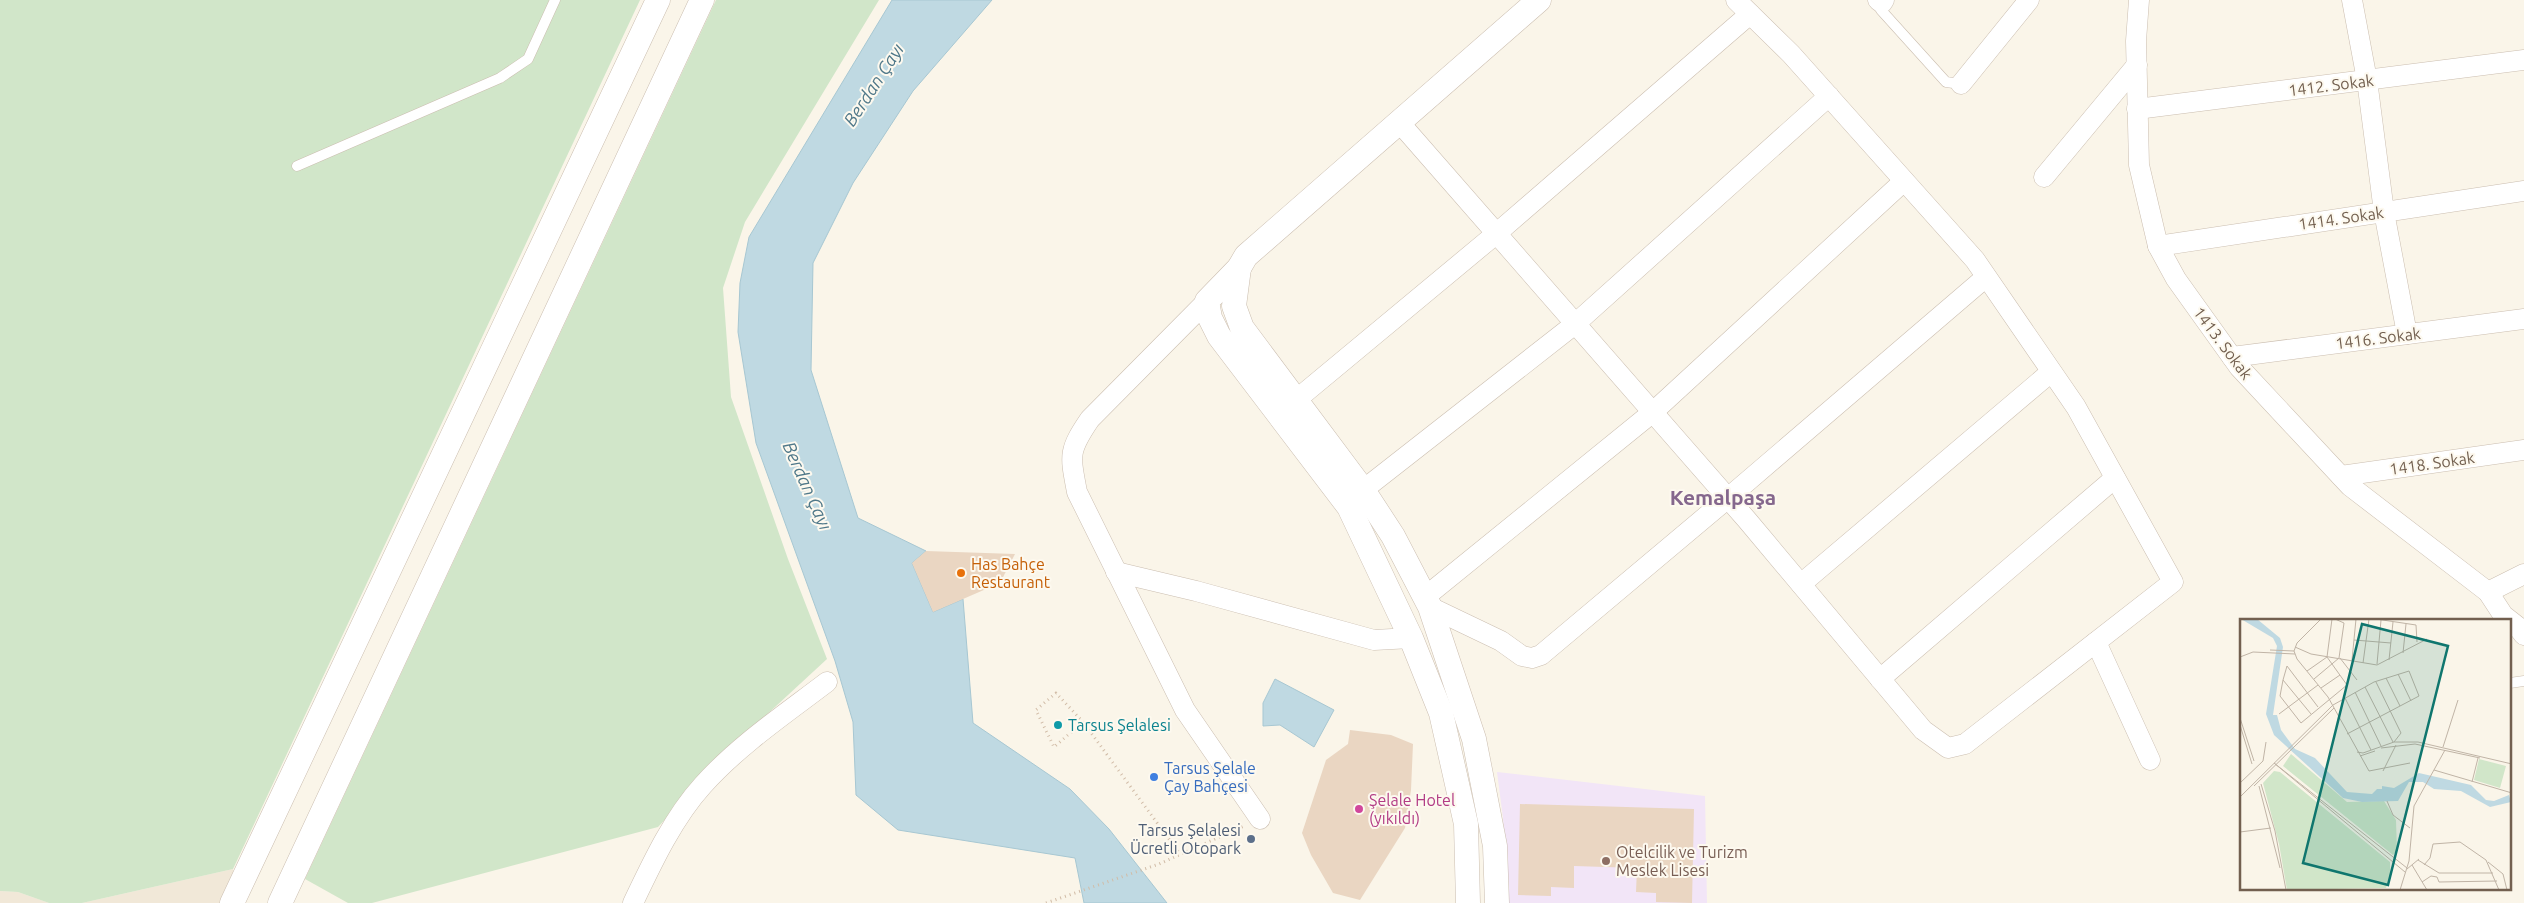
<svg xmlns="http://www.w3.org/2000/svg" width="2524" height="903" font-family="Ubuntu,sans-serif">
<rect width="100%" height="100%" fill="#faf5e9"/>
<g fill="#f1e8d8">
<polygon points="233,869 239,903 82,903"/>
<polygon points="0,891 18,892 49,903 0,903"/>
</g>
<polygon fill="#f2e5f7" points="1497,772 1705,796 1707,903 1508,903 1503,818"/>
<g fill="#d1e6c9">
<polygon points="0,0 640,0 233,869 82,903 49,903 18,892 0,891"/>
<polygon points="716,0 879,0 745,222 723,288 731,397 788,559 827,659 750,730 658,827 372,903 348,903 305,879"/>
</g>
<g fill="#bfd9e2" stroke="#a7c7d2">
<polygon points="892,0 992,0 913,91 853,183 813,263 811,370 858,518 926,551 912,563 933,612 963,599 973,723 1070,789 1109,829 1167,903 1084,903 1075,858 898,830 856,795 853,722 835,661 756,443 738,332 740,283 749,237"/>
<polygon points="1275,679 1334,710 1314,747 1280,725 1263,726 1263,703"/>
</g>
<g fill="#ead6c2">
<polygon points="926,551 1015,554 1000,583 933,612 912,563"/>
<polygon points="1350,730 1391,735 1413,744 1411,790 1405,828 1360,900 1333,893 1311,855 1302,833 1326,760 1348,744"/>
<polygon points="1520,804 1694,809 1692,903 1656,902 1656,893 1636,892 1637,868 1574,866 1574,888 1551,887 1551,896 1518,895"/>
</g>
<g fill="none" stroke-linecap="round" stroke-linejoin="round">
<g stroke="#cbbeb0" stroke-width="11">
<g id="service">
<polyline points="1882,3 1881,10 1946,82 1961,84"/>
<polyline points="297,166 500,78 528,59 555,0"/>
<polyline points="2510,683 2524,681"/>
</g>
</g>
<g stroke="#cbbeb0" stroke-width="21">
<g id="minor">
<polyline points="1878,0 1882,3 1884,0"/>
<polyline points="2139,0 2136,41 2139,165 2158,246 2176,279 2239,367 2350,486 2488,592 2503,615 2517,626 2524,635"/>
<polyline points="2352,0 2367,80 2384,212 2407,334"/>
<polyline points="1961,84 2029,0"/>
<polyline points="2137,109 2524,60"/>
<polyline points="1399,122 1747,520 1923,730 1948,748 1965,744 2173,582 2076,407 1975,260 1791,54 1736,0"/>
<polyline points="2044,177 2137,65"/>
<polyline points="2158,246 2524,191"/>
<path d="M1207,301L1090,419C1068,451 1070,455 1077,492L1185,710L1260,819"/>
<polyline points="2232,357 2524,319"/>
<polyline points="1296,400 1497,233 1750,14"/>
<polyline points="2341,476 2524,450"/>
<polyline points="1363,490 1575,324 1829,96"/>
<polyline points="1116,572 1196,591 1374,640 1411,638"/>
<polyline points="1801,584 2051,372"/>
<polyline points="2488,592 2524,574"/>
<polyline points="1425,597 1653,412 1904,181"/>
<polyline points="1430,607 1501,641 1522,656 1532,658 1541,655 1728,498 1986,277"/>
<polyline points="2096,642 2150,760"/>
<polyline points="1880,679 2115,478"/>
<path d="M633,903C652,863 673,818 703,785C739,745 785,714 827,682"/>
</g>
</g>
<g stroke="#cbbeb0" stroke-width="25">
<g id="tertiary">
<polyline points="1239,268 1234,306 1242,328 1363,490 1393,536 1430,607 1474,739 1495,846 1497,903"/>
<polyline points="232,903 658,0"/>
<polyline points="280,903 702,0"/>
<polyline points="1468,903 1466,824 1441,713 1411,638 1349,507 1219,336 1210,318 1207,301 1239,268 1246,256 1539,0"/>
</g>
</g>
<g stroke="#d1bca7" stroke-width="3" stroke-dasharray="1 4" stroke-linecap="butt">
<polyline points="1083,722 1054,747 1036,710 1056,693 1083,722 1180,854"/>
<polyline points="1046,903 1159,864 1244,826"/>
</g>
<use href="#service" stroke="#fff" stroke-width="10"/>
<use href="#minor" stroke="#fff" stroke-width="20"/>
<use href="#tertiary" stroke="#fff" stroke-width="24"/>
</g>
<circle fill="#e8710a" stroke="#fdf9ef" stroke-width="2" cx="961" cy="573" r="5"/>
<circle fill="#0f9aa8" stroke="#fdf9ef" stroke-width="2" cx="1058" cy="725" r="5"/>
<circle fill="#3f7fe0" stroke="#fdf9ef" stroke-width="2" cx="1154" cy="777" r="5"/>
<circle fill="#d1479c" stroke="#fdf9ef" stroke-width="2" cx="1359" cy="809" r="5"/>
<circle fill="#5c6f8a" stroke="#fdf9ef" stroke-width="2" cx="1251" cy="839" r="5"/>
<circle fill="#8d6e63" stroke="#fdf9ef" stroke-width="2" cx="1606" cy="861" r="5"/>
<g text-anchor="middle" stroke-width="4" stroke-linejoin="round" paint-order="stroke">
<g font-size="16" fill="#725f4f" stroke="#fdf9ef">
<text transform="translate(2331 85) rotate(-7)" y="6">1412. Sokak</text>
<text transform="translate(2341 218) rotate(-8)" y="6">1414. Sokak</text>
<text transform="translate(2378 338) rotate(-7)" y="6">1416. Sokak</text>
<text transform="translate(2223 343) rotate(53)" y="6">1413. Sokak</text>
<text transform="translate(2432 463) rotate(-8)" y="6">1418. Sokak</text>
</g>
<g font-size="16" fill="#c56008" stroke="#fdf9ef" text-anchor="start">
<text x="971" y="570">Has Bahçe<tspan x="971" dy="18">Restaurant</tspan></text>
</g>
<g font-size="16" fill="#0d838f" stroke="#fdf9ef" text-anchor="start">
<text x="1068" y="731">Tarsus Şelalesi</text>
</g>
<g font-size="16" fill="#366cbe" stroke="#fdf9ef" text-anchor="start">
<text x="1164" y="774">Tarsus Şelale<tspan x="1164" dy="18">Çay Bahçesi</tspan></text>
</g>
<g font-size="16" fill="#b23c85" stroke="#fdf9ef" text-anchor="start">
<text x="1369" y="806">Şelale Hotel<tspan x="1369" dy="18">(yıkıldı)</tspan></text>
</g>
<g font-size="16" fill="#4e5e75" stroke="#fdf9ef" text-anchor="end">
<text x="1241" y="836">Tarsus Şelalesi<tspan x="1241" dy="18">Ücretli Otopark</tspan></text>
</g>
<g font-size="16" fill="#785e54" stroke="#fdf9ef" text-anchor="start">
<text x="1616" y="858">Otelcilik ve Turizm<tspan x="1616" dy="18">Meslek Lisesi</tspan></text>
</g>
<g font-size="18" font-style="italic" fill="#4f7889" stroke="#fdf9ef">
<text transform="translate(874 85) rotate(-57)" y="6">Berdan Çayı</text>
<text transform="translate(807 486) rotate(66)" y="6">Berdan Çayı</text>
</g>
<g font-size="21" font-weight="bold" fill="#85678d" stroke="#fdf9ef">
<text x="1723" y="505">Kemalpaşa</text>
</g>
</g>
<g transform="translate(2240 619)">
<rect width="271" height="271" fill="#faf5e9"/>
<path d="M51,135L107,183L144,182L156,201L157,232L153,236L43,147ZM239,140L266,147L260,169L234,161ZM34,152L40,153L150,243V260L146,269L47,271L39,225L23,164Z" fill="#d1e6c9"/>
<path d="M1,0H17L40,19L43,28L33,96H37L41,111L55,130L75,139L107,173L132,175L137,170H142V167L154,169L179,154L231,166L246,181L254,182L269,176L271,183L250,188L221,172L194,170L183,163H169L158,182L122,183L103,179L34,116L26,95L37,27L33,19Z" fill="#bfd9e2"/>
<path fill="none" stroke="#c0b4a6" stroke-width="1" d="M81,0L57,24L54,32L57,40L88,78L129,152L170,144M95,0L104,4L99,39M136,0L176,6L177,23M114,21L151,24M55,28L71,35L137,46L187,20M30,31L54,32M163,34L166,5M0,38L13,33L55,35M87,38L92,0M100,39L117,61M112,41L116,0M149,41L153,3M123,44L129,0M137,45L141,1M158,55L171,82M146,59L160,87M74,60L99,39M43,61L40,77L61,104L107,66L87,38L67,52M136,63L161,114L154,123M125,68L153,123M81,69L100,56M115,73L141,127M105,79L131,131M39,95L78,66M71,95L43,61L47,47L78,88M0,99L14,142M0,106L12,145M203,128L218,81M141,129L175,125L240,139M117,133L123,134L154,123H178L272,145M120,137L135,132M34,144L165,253M34,144L167,249M194,151L272,174M143,152L156,126M232,163L238,139M0,164L23,142L26,123M21,165L35,212L46,271M14,167L94,89M19,167L40,249M0,178L93,86L134,63L169,52L179,77L107,115M147,182L153,196L170,209M0,213L31,209M178,241L199,254H253M248,243L263,255L267,271M172,246L187,271M184,246L190,239L193,225L220,223L246,241L259,271M167,250L179,240M182,263L191,257L197,258L199,263L257,262M160,271L169,242L174,187L205,131"/>
<path fill="#0f766e" fill-opacity="0.15" stroke="#0f766e" stroke-width="2.5" d="M122,5L208,27L148,266L63,244Z"/>
<rect width="271" height="271" fill="none" stroke="#725f4f" stroke-width="2.5"/>
</g>
</svg>
